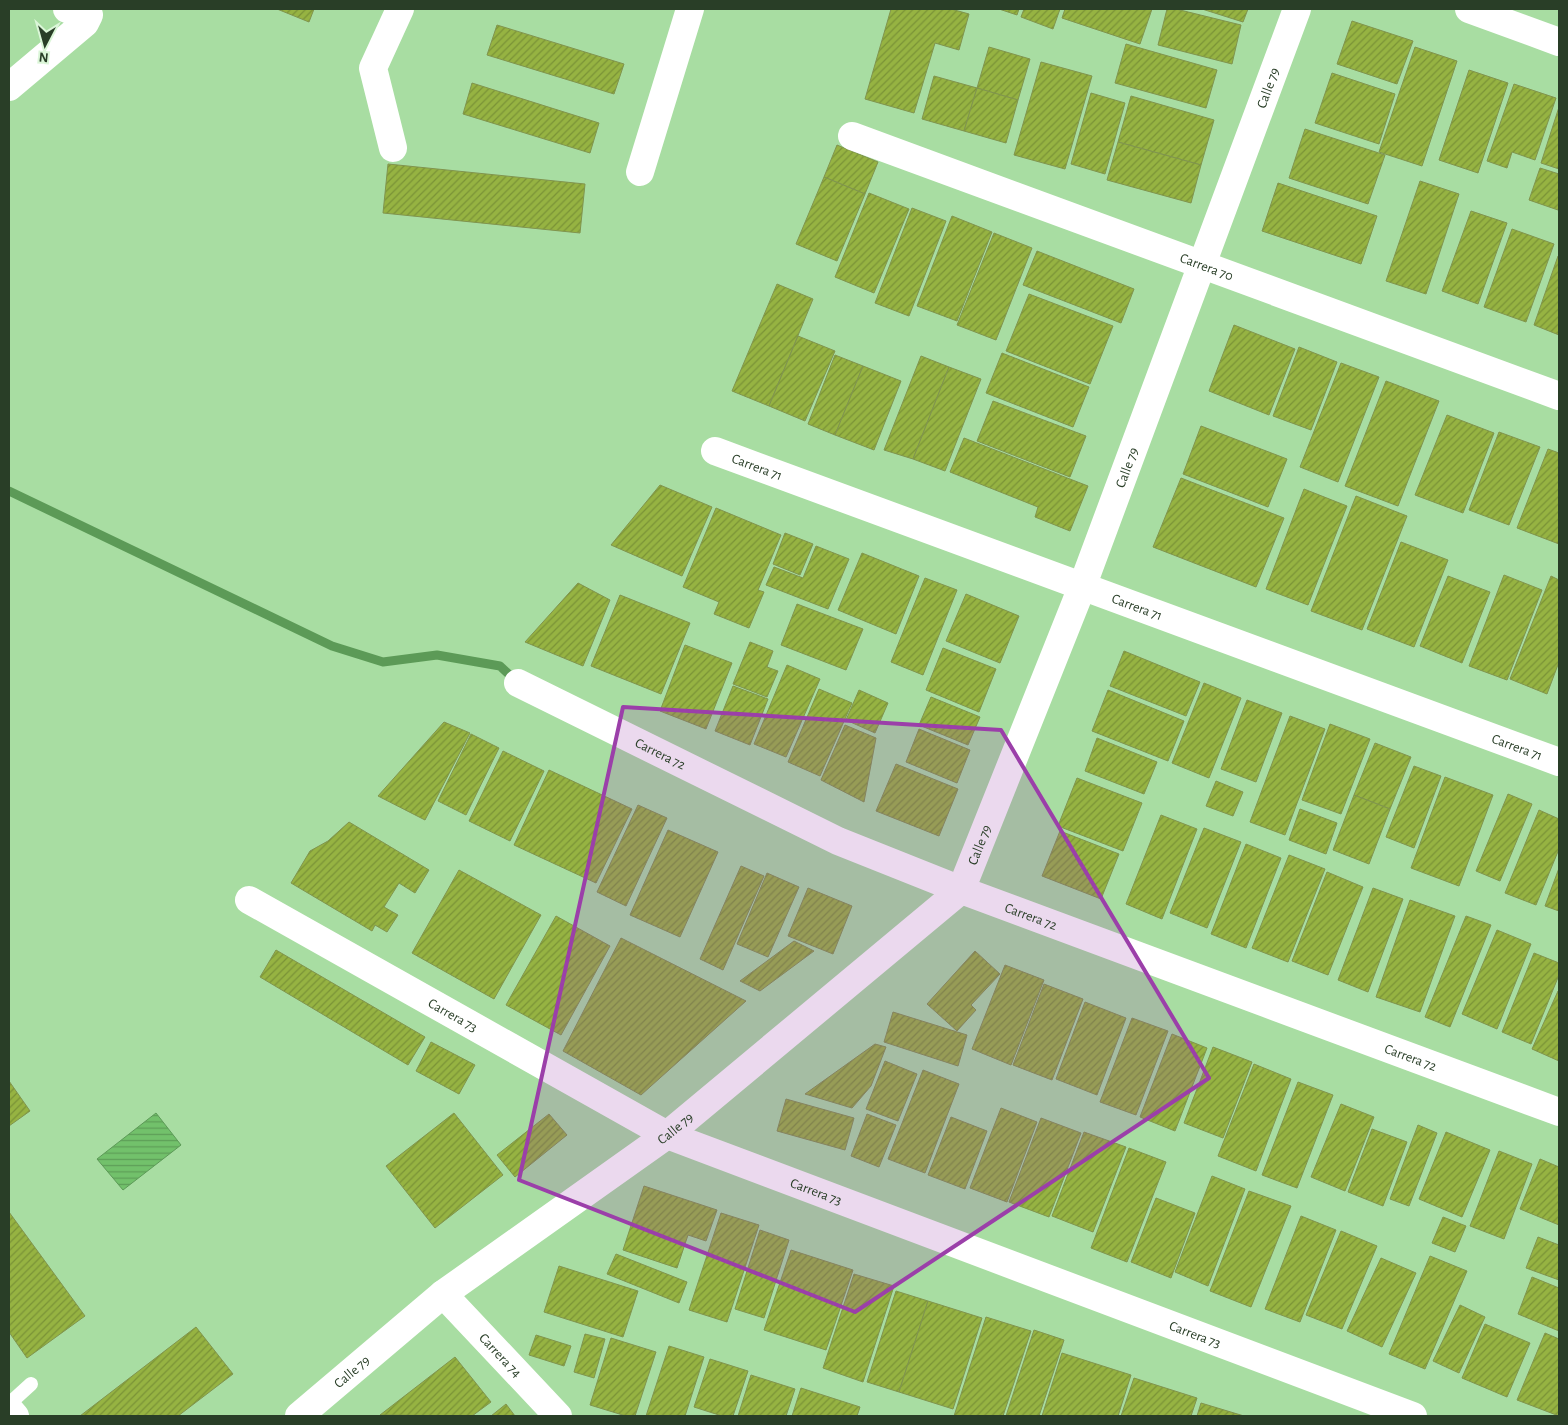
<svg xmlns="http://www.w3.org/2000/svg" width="1568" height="1425" font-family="'Alegreya Sans',sans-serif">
<defs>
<pattern id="water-rules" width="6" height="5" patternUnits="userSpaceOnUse" patternTransform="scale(1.25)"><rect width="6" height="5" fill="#72c16b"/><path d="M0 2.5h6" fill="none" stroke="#5e9e58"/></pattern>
<pattern id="building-hatch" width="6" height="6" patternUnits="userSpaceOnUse" patternTransform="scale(1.25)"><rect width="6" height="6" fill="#96b342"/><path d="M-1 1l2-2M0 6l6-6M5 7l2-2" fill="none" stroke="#7a9337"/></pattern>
</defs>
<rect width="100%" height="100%" fill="#a8dda2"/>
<polygon fill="url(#water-rules)" stroke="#5c9a57" points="156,1113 181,1145 123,1190 97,1159"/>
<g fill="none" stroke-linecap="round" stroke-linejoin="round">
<polyline stroke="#5c9a57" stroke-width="9" points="9,491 332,646 383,662 437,655 500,666 516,681"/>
</g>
<g fill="url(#building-hatch)" stroke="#80944e">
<polygon points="277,9 314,9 309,22"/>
<polygon points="891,9 951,9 969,14 959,50 935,43 914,113 865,99"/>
<polygon points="999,9 1019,9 1017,15"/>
<polygon points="1024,9 1060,9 1053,29 1021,17"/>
<polygon points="1065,9 1152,9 1140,44 1062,18"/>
<polygon points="1167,9 1176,9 1241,25 1232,64 1158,45"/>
<polygon points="1202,9 1248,9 1243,22"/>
<polygon points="1352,21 1413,41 1397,84 1337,64"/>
<polygon points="497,25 624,64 614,94 487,55"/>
<polygon points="1126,44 1217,70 1206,108 1115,83"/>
<polygon points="989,47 1030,59 1018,100 977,88"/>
<polygon points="1415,47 1457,61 1422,166 1379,152"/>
<polygon points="1041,62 1092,76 1065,169 1014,155"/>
<polygon points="1469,70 1508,83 1478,173 1439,160"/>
<polygon points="1332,73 1395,94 1379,144 1315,123"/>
<polygon points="934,76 977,88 964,131 922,119"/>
<polygon points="472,83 599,123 590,153 463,114"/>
<polygon points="1514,84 1556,98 1535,160 1512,152 1507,168 1487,161"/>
<polygon points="977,88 1018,100 1006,143 964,131"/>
<polygon points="1091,93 1125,103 1105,174 1071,164"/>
<polygon points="1131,96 1214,120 1201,165 1118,142"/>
<polygon points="1559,107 1559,169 1541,163"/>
<polygon points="1305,129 1385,155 1368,204 1289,178"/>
<polygon points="1118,142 1201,165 1191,203 1107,180"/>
<polygon points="837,145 878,162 865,194 824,177"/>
<polygon points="388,164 585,184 580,233 383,213"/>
<polygon points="1540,168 1559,174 1559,205 1558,210 1529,200"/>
<polygon points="824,177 865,194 837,261 796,244"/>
<polygon points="1420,181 1459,194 1426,294 1386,281"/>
<polygon points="1278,183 1377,216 1361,264 1262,231"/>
<polygon points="869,193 909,209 874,293 835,277"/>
<polygon points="912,208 946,221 909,316 875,303"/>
<polygon points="1471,211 1507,223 1478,304 1442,291"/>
<polygon points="952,216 992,232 957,321 917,306"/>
<polygon points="1512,229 1554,244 1526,322 1484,307"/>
<polygon points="994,233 1032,248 996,340 957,325"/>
<polygon points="1037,251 1134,289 1121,323 1023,285"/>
<polygon points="1558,256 1559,256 1559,335 1534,325"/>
<polygon points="777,284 813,299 769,406 732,391"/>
<polygon points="1029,294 1113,326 1090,384 1006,351"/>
<polygon points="1234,325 1295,349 1269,415 1209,391"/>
<polygon points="798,336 835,351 805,421 769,406"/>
<polygon points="1299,347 1337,362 1311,430 1273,416"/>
<polygon points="1002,353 1089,387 1073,427 986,393"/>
<polygon points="835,355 863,366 835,435 808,424"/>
<polygon points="921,356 949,367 913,459 884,450"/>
<polygon points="1341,363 1379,377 1338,482 1300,467"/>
<polygon points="863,366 901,381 874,450 835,435"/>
<polygon points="949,367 981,379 945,471 913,459"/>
<polygon points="1386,381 1439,401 1398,506 1345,486"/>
<polygon points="993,401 1086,436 1070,477 977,441"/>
<polygon points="1447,415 1494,433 1463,513 1415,495"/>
<polygon points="1201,426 1287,459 1268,507 1183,474"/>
<polygon points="1499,432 1540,447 1509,525 1469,510"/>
<polygon points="964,438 1088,486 1070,531 1035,517 1038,507 950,472"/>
<polygon points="1548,449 1559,453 1559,544 1517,528"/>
<polygon points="1181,478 1284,518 1256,587 1153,547"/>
<polygon points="660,485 712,507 682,576 611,545"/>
<polygon points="1304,489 1347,506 1308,605 1266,589"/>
<polygon points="1356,496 1407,516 1362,630 1311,611"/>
<polygon points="716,508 781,535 758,590 764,592 749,628 714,614 719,602 683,587"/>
<polygon points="785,533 813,544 800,575 773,564"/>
<polygon points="1401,542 1448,560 1414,647 1367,629"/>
<polygon points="816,546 849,559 828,609 766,585 774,567 803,578"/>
<polygon points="862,553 919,576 896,634 838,610"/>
<polygon points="1504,575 1542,590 1507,680 1469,666"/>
<polygon points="1448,576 1490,592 1462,663 1420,646"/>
<polygon points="1551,576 1559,580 1559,662 1547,694 1510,679"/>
<polygon points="925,578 957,590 923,675 891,662"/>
<polygon points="578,583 610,600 583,666 525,642"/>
<polygon points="966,594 1019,616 1000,663 946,641"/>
<polygon points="620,595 690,623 661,694 591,666"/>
<polygon points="797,604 863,629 846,670 781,645"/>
<polygon points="750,642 773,651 767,667 778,671 767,697 733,684"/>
<polygon points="685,645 732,663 706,729 660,711"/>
<polygon points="943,648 996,669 979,712 926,690"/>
<polygon points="1124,651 1200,682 1186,716 1110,686"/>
<polygon points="787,665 820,679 786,757 754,744"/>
<polygon points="1204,683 1241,698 1209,778 1172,763"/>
<polygon points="733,686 768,699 750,745 715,731"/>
<polygon points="819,689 852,703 820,776 788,762"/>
<polygon points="859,690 888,703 875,733 846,720"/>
<polygon points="1108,690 1184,721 1168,761 1092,731"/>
<polygon points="931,697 980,717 968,745 919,725"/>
<polygon points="1247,700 1282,713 1256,782 1221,769"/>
<polygon points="1290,716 1325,729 1285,835 1250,822"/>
<polygon points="444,722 470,733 425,820 378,796"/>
<polygon points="1330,724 1370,739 1341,814 1302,800"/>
<polygon points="845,725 876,738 864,802 821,780"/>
<polygon points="919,729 970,750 957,783 906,762"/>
<polygon points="471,734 499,748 466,815 438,801"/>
<polygon points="1097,738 1157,762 1144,794 1085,771"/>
<polygon points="1375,743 1411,757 1390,809 1354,795"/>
<polygon points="503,751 544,771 510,841 469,821"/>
<polygon points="896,764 958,789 939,836 876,811"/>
<polygon points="1414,766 1441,776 1414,848 1386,837"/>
<polygon points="549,770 632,809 596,883 514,845"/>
<polygon points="1445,777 1493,795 1459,886 1411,868"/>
<polygon points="1077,778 1142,803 1123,851 1058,826"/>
<polygon points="1216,781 1243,792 1233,816 1206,806"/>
<polygon points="1508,794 1532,804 1500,881 1476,871"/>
<polygon points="1354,795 1390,809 1369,864 1333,850"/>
<polygon points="638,805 667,818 626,906 597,892"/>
<polygon points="1300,809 1337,823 1326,854 1289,840"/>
<polygon points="1539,810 1559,819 1559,849 1536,905 1505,893"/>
<polygon points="1161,815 1197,829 1162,919 1126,904"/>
<polygon points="349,822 429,870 415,893 399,883 384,907 398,915 387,932 375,925 372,931 291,883 310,851 328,841"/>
<polygon points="1204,828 1241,842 1207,928 1170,913"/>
<polygon points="668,830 718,852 680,937 630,915"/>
<polygon points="1060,831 1119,854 1101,899 1042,876"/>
<polygon points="1246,844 1281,858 1246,948 1211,934"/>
<polygon points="1289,855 1325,869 1288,962 1252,948"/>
<polygon points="741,866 764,876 723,970 700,959"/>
<polygon points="1559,868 1559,911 1545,906"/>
<polygon points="459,870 541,915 494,999 412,953"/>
<polygon points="1327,872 1363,887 1328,975 1292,961"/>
<polygon points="767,873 799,887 768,957 737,944"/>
<polygon points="808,888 852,906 833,954 788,936"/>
<polygon points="1373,888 1403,899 1368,992 1338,980"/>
<polygon points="1410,900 1455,916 1420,1012 1376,997"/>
<polygon points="556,916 610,946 561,1035 506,1005"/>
<polygon points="1466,916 1491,925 1450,1027 1425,1017"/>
<polygon points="1497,930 1531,944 1497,1029 1462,1014"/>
<polygon points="621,938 746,1001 641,1095 563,1051"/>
<polygon points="794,941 814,951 760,991 740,981"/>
<polygon points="276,950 425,1037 408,1065 260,977"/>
<polygon points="975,951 1000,974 971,1005 976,1010 957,1031 927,1004"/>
<polygon points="1534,953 1559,963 1559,975 1531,1044 1502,1032"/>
<polygon points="1005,965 1044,980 1011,1065 972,1049"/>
<polygon points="1044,984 1083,999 1052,1080 1013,1065"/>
<polygon points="1558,991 1559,992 1559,1061 1532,1049"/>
<polygon points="1085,1002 1126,1018 1097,1095 1056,1079"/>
<polygon points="893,1012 967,1035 958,1066 884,1042"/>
<polygon points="1132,1018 1168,1031 1136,1115 1100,1102"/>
<polygon points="1172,1034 1207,1048 1175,1131 1140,1117"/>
<polygon points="431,1042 475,1065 459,1094 416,1071"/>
<polygon points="875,1044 886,1047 871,1086 852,1108 805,1094"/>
<polygon points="1213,1047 1252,1062 1223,1138 1184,1123"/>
<polygon points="885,1061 917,1074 898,1121 866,1109"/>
<polygon points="1254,1064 1291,1079 1256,1171 1218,1156"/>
<polygon points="923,1070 959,1084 925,1173 888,1159"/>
<polygon points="9,1081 30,1111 9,1126"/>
<polygon points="1298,1082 1333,1095 1297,1188 1262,1175"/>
<polygon points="786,1099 854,1118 845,1150 777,1131"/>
<polygon points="1341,1104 1374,1117 1345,1191 1311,1177"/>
<polygon points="1001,1108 1037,1122 1007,1202 970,1188"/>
<polygon points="454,1113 503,1175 435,1228 386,1166"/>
<polygon points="549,1114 567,1135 515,1177 497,1155"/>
<polygon points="867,1114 896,1125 879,1167 851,1156"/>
<polygon points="951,1117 987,1131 965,1189 928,1175"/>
<polygon points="1041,1118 1081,1133 1049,1217 1009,1202"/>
<polygon points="1418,1125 1437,1133 1409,1206 1390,1199"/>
<polygon points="1372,1129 1407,1142 1383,1206 1348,1192"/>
<polygon points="1084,1132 1126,1147 1093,1232 1052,1216"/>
<polygon points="1446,1132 1490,1150 1462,1217 1419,1199"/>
<polygon points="1129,1148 1166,1162 1127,1262 1091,1248"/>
<polygon points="1499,1151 1532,1164 1504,1239 1470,1226"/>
<polygon points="1540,1159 1559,1167 1559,1225 1520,1209"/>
<polygon points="1212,1176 1245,1189 1208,1286 1175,1272"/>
<polygon points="644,1186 717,1210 706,1241 688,1235 677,1268 623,1250"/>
<polygon points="1249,1191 1291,1206 1251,1307 1210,1291"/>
<polygon points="1156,1198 1195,1213 1171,1278 1131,1262"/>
<polygon points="9,1212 85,1316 27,1358 9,1332"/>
<polygon points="721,1213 759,1225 727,1322 689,1310"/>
<polygon points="1301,1216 1336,1230 1300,1322 1265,1309"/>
<polygon points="1443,1217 1466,1226 1455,1252 1432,1243"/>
<polygon points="760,1230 789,1240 764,1318 735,1309"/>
<polygon points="1341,1231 1377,1246 1342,1329 1306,1315"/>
<polygon points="1538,1237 1559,1245 1559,1280 1526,1268"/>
<polygon points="791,1250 853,1270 826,1350 764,1330"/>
<polygon points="616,1254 687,1282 679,1303 607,1274"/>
<polygon points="1430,1256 1467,1271 1425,1369 1389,1354"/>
<polygon points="1381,1258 1416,1273 1382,1347 1347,1331"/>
<polygon points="559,1266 638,1291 623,1337 544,1312"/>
<polygon points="854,1274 894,1286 863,1382 823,1368"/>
<polygon points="1532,1277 1559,1288 1559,1331 1518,1314"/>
<polygon points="896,1291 928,1301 899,1392 867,1382"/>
<polygon points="928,1301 982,1318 953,1409 899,1392"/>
<polygon points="1460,1305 1485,1317 1459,1373 1433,1361"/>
<polygon points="986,1317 1031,1331 1003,1416 954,1416"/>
<polygon points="1485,1324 1530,1343 1507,1397 1462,1378"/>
<polygon points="196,1327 233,1374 178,1416 80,1416"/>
<polygon points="1034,1330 1064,1340 1039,1416 1006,1416"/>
<polygon points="1545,1333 1559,1339 1559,1416 1517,1400"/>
<polygon points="585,1334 605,1339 594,1378 574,1372"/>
<polygon points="536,1335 571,1346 564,1366 529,1355"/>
<polygon points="611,1338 656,1352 635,1416 626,1416 590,1405"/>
<polygon points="669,1346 704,1357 685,1416 646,1416"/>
<polygon points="1062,1353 1131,1375 1118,1416 1042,1416"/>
<polygon points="455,1357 491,1402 472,1416 380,1415"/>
<polygon points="710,1359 748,1371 733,1416 722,1416 694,1407"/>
<polygon points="751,1375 795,1389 786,1416 738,1416"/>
<polygon points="1134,1378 1197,1398 1191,1416 1121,1416"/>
<polygon points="801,1388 860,1407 857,1416 792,1416"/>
<polygon points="1201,1403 1244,1416 1197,1416"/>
<polygon points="506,1404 515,1416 491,1416"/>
</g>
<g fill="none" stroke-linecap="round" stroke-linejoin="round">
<polyline stroke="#fff" stroke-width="14" points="9,1404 31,1384"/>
<g stroke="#fff" stroke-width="28">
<polyline points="1469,9 1559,42"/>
<polyline points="9,87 85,23 89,15 67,9"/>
<path id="s1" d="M852,136L1559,396"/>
<polyline points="393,148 373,68 400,9"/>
<polyline points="640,172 690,9"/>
<path id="s2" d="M715,451L1559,762"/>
<path id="s3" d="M518,683L838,841L961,890L1559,1112"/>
<path id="s4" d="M249,900L667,1135L1413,1416"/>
<path id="s5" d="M443,1294L558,1416"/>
<polyline points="9,1409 15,1416"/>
</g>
<path stroke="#fff" stroke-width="28" id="s6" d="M299,1416L443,1294L667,1135L961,890L1082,587L1297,9"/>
</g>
<path fill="#9b3fa9" fill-opacity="0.2" stroke="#9b3fa9" stroke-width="4" stroke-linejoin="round" d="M623,707L1001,730L1209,1078L855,1312L519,1180Z"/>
<g text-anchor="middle" stroke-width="4.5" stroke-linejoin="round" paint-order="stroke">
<g font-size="14" fill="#293e27" stroke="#dbf6d8">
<text dy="5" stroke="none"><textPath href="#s6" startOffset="1705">Calle 79</textPath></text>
<text dy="5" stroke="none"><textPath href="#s1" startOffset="378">Carrera 70</textPath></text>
<text dy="5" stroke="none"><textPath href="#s2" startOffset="45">Carrera 71</textPath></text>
<text dy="5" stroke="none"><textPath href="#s6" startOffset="1300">Calle 79</textPath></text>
<text dy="5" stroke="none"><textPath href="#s2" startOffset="450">Carrera 71</textPath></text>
<text dy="5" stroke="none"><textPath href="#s2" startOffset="855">Carrera 71</textPath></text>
<text dy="5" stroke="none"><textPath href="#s3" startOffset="159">Carrera 72</textPath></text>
<text dy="5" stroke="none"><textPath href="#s6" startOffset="895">Calle 79</textPath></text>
<text dy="5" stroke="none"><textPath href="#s3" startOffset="564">Carrera 72</textPath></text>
<text dy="5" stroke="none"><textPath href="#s4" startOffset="234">Carrera 73</textPath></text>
<text dy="5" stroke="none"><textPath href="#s3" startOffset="969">Carrera 72</textPath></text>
<text dy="5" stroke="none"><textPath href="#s6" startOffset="474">Calle 79</textPath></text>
<text dy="5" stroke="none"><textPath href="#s4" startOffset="639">Carrera 73</textPath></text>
<text dy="5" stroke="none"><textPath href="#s4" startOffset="1044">Carrera 73</textPath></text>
<text dy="5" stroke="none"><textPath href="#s5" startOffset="84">Carrera 74</textPath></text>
<text dy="5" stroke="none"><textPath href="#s6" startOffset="69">Calle 79</textPath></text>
</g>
</g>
<rect width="1568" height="1425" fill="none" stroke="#293e27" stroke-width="20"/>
<g transform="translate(45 45) rotate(186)" stroke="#dbf6d8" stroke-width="4" paint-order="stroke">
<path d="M0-4L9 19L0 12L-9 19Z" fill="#293e27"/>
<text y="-8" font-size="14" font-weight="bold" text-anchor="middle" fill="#293e27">N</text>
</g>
</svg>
